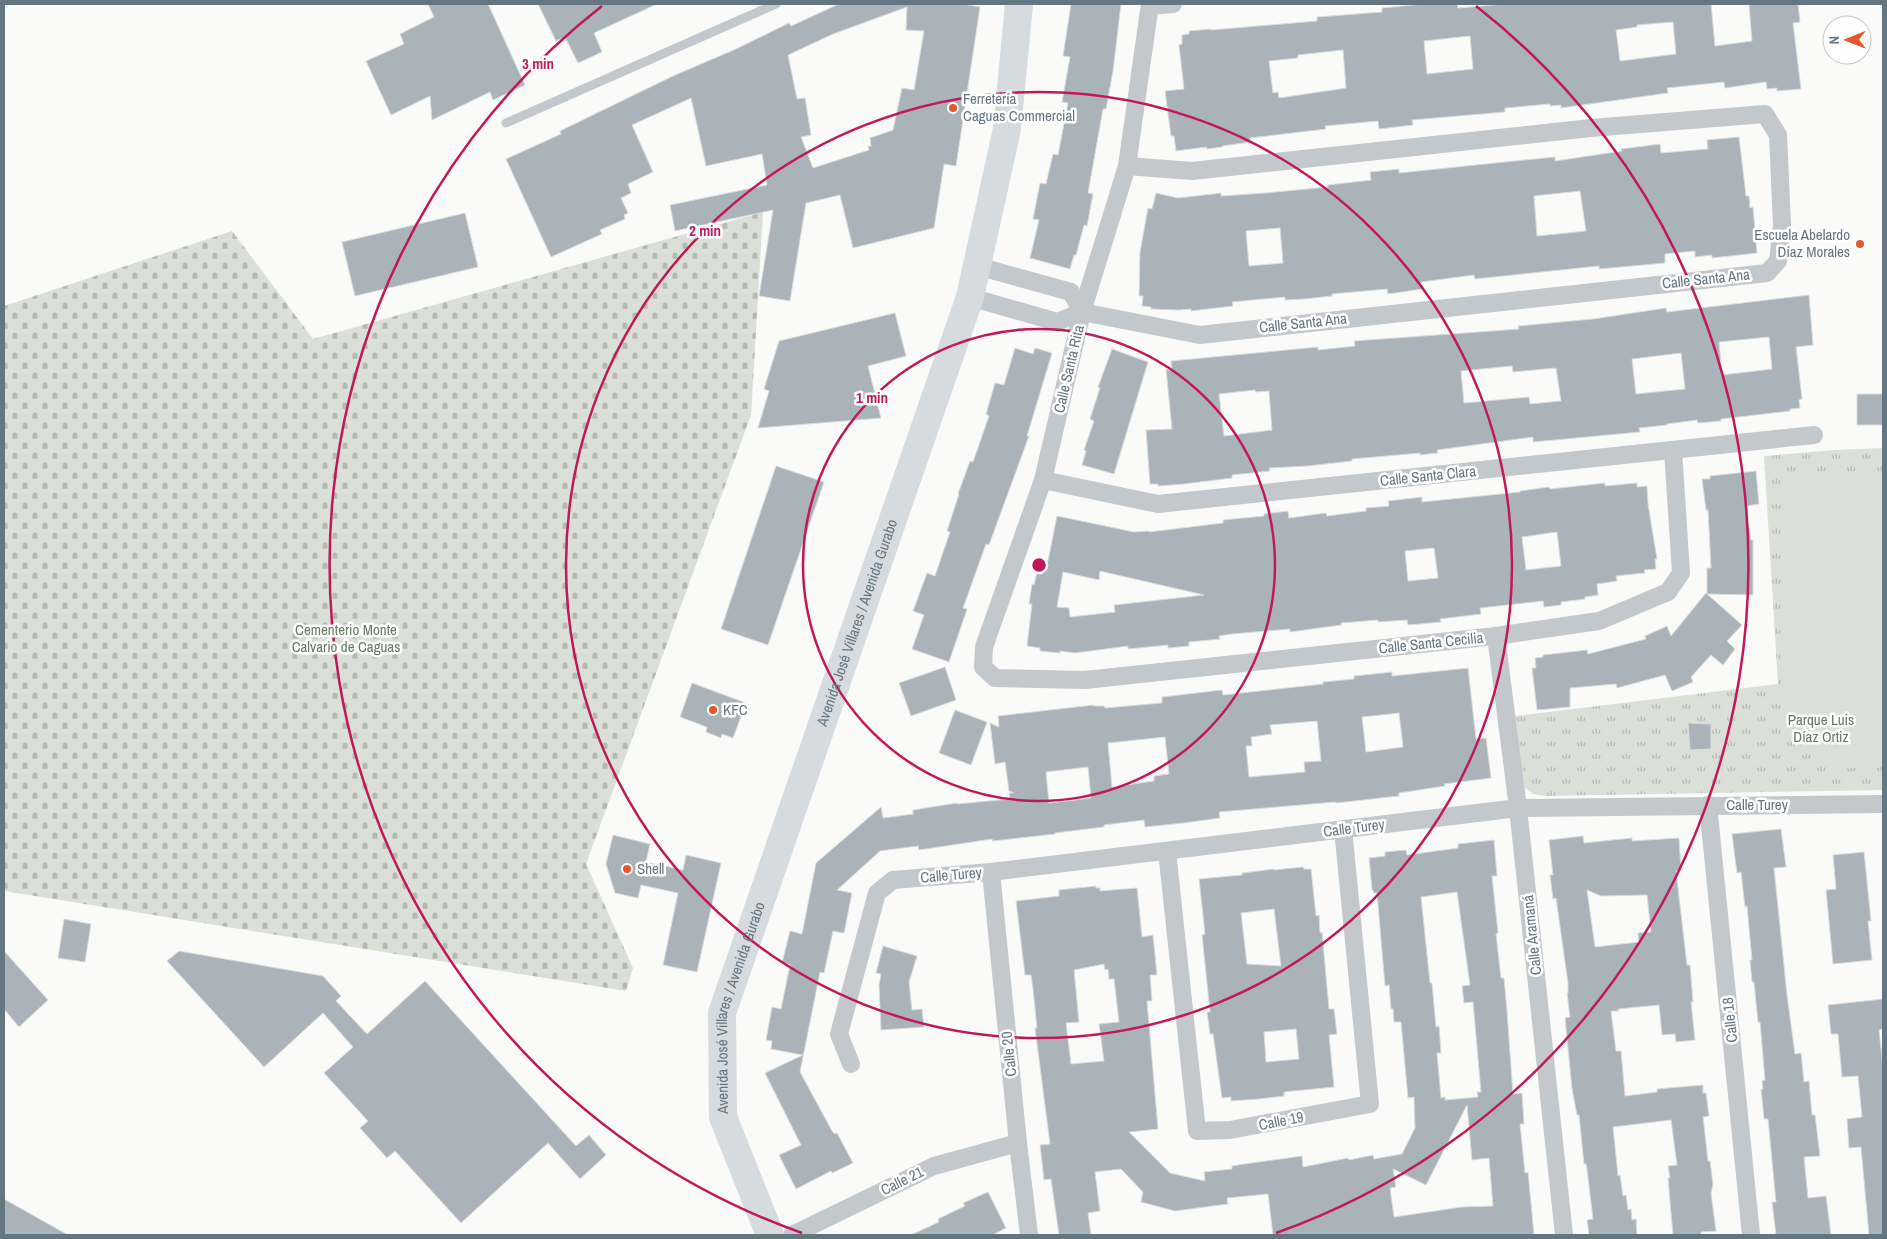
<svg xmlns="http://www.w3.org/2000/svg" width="1887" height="1239" font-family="'Archivo Narrow',sans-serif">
<defs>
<pattern id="cemetery-stones" width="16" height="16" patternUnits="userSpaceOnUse" patternTransform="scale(1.25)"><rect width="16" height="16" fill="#dadfd7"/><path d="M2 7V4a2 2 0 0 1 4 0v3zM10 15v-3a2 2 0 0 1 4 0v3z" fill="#b4b9b4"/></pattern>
<pattern id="park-tufts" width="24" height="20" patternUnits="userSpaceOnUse" patternTransform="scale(1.25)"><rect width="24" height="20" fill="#dadfd7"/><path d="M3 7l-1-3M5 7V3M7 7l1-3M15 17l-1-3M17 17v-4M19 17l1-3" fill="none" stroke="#b4b9b4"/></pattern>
</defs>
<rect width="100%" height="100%" fill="#fafaf8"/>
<polygon fill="url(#cemetery-stones)" points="763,212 751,415 586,864 633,968 626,991 4,891 4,306 232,231 313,339"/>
<polygon fill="url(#park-tufts)" points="1883,448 1883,790 1546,796 1533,794 1524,787 1515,716 1778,684 1764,456 1835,450"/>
<polygon fill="#dadfd7" points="1780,472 1883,473 1883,767 1832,769 1788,726"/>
<g fill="#aab3b9" stroke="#dcdcda" fill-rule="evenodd">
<polygon points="428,4 488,4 525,85 493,100 490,92 432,120 430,96 391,115 366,61 404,44 400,34 434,17"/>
<polygon points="538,4 657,4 594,33 602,52 578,63 565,37 556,41"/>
<path d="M839,4H963L980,7L956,166L944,164L934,228L853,248L840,195L806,203L790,301L759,296L773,210L675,231L670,205L767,185L762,154L706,166L691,98L632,125L653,172L628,184L631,193L621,198L628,213L624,215L625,219L600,230L602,234L551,257L506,159L561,134L560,131L673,76L736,49L789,23L791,26ZM907,7L906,30L924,31L914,90L902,88L893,130L870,138L871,146H868L869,150L813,168L801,137L811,135L805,98L797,99L788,55L833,34Z"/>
<polygon points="1071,4 1121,4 1113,71 1106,109 1103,109 1088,193 1093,194 1087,226 1084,225 1076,255 1074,255 1070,269 1030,258 1039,220 1033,219 1040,183 1046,184 1053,154 1058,155 1068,103 1062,102 1070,57 1063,56"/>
<path d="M1424,4H1457L1458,8L1506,4H1711L1715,46L1752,41L1749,4H1798L1800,22L1793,23L1801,89L1777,91V88L1767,89L1766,82L1725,88L1724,82L1667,88L1668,93L1561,108V105L1550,106V104L1505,108V112L1412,120L1413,125L1379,129L1378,121L1325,126L1326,129L1250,138L1251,142L1222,146V147L1207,149L1206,147L1176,151L1174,136H1171L1165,91L1184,89L1179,45L1182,44V35L1189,34V31L1211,29V30L1317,21V17L1382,12V8ZM1673,22L1676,54L1620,61L1616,30L1637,27V25ZM1470,36L1473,69L1427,74L1424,41ZM1343,50L1346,88L1279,98L1278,92L1273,93L1269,61L1298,58V55Z"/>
<path d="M1739,137L1746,196H1749L1750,208L1753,207L1757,253L1712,258V255L1695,257V251L1665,254V263L1599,269V266L1475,279L1474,275L1421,282L1422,289L1388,294L1387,289L1332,294V296L1304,299L1285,300V297L1232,302L1233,306L1191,311V309L1179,310L1151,309V307L1142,306L1143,296H1139L1140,252L1148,208L1152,209L1156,193L1178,198L1221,193V196L1265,193L1328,187V185L1371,180L1370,172L1399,169V173L1524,160L1555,157V161L1622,151L1621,149L1660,144L1661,153L1708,149L1707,140ZM1580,191L1586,231L1537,236L1534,196ZM1280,228L1283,263L1249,266L1246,231Z"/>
<polygon points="465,213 478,267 355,296 342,242"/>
<path d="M1809,295L1813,345L1796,347L1802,399L1799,400L1800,408L1790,409V411L1721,419V421L1698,423L1697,420L1667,424V425L1639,428L1640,432L1533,442V437L1437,450L1438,453L1420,455V453L1352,459V461L1308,466L1269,468L1270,471L1232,475V478L1184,484L1158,486V484H1150L1146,430L1172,429L1166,369L1172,371L1171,361L1318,347V350L1355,346L1354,341L1519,329L1518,326L1593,319L1666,308L1667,312ZM1769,337L1772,369L1722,375L1719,342ZM1681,353L1685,389L1636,394L1632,359ZM1512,366L1513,372L1556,368L1561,401L1530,404L1529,397L1464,403L1461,371ZM1255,390L1256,392L1269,391L1272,430L1224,436L1219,394Z"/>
<polygon points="895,313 906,356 868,366 881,418 758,428 769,391 764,389 779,341"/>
<polygon points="1015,348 1033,354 1035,348 1052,353 1027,436 1029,436 989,545 986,544 963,608 967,609 949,662 912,649 924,615 913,611 927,573 935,576 950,532 947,531 959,494 958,494 970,461 973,462 989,416 986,414 995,383 1004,385"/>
<polygon points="1112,349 1148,362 1114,474 1082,465 1086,451 1084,450 1094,421 1090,419 1100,388 1098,387"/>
<rect x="1857" y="394" width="26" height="31"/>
<polygon points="776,466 824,482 768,645 721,629"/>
<polygon points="1756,471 1759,504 1746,506 1751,540 1753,540 1753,595 1707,594 1742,625 1727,641 1735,649 1723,665 1711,655 1691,677 1693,682 1672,691 1665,675 1617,688 1616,684 1570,688 1570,707 1537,710 1532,668 1536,668 1535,658 1543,657 1543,655 1587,650 1588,654 1646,639 1645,636 1667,626 1671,636 1706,593 1707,594 1707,568 1711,568 1708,510 1706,510 1702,479 1710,479 1710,476"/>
<path d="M1605,483V486L1637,483V487L1647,486L1648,504L1657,559H1655L1656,569L1644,570L1645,573L1616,576L1617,581L1597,584L1598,595L1585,597V599L1561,602V605L1544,607L1543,601L1480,608L1481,614L1440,619L1441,622L1408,625L1407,620L1378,622V620L1341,623V625L1290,632V629L1232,634L1219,636L1220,639L1189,642V646L1168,648V645L1128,649V646L1075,653L1060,651V653L1040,651V648L1027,646L1032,604H1029L1032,584L1034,585L1040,560L1048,561L1057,516L1134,532L1149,531V532L1223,523V520L1264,516V514L1288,511L1289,518L1326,513L1327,516L1366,511V508L1389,506L1388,501L1422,497V502L1520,492V491L1549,487L1550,489ZM1557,532L1561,566L1526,570L1522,537ZM1434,548L1438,578L1408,581L1405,551ZM1100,571L1204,595L1114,605L1115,612L1070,617L1069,608L1057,607L1063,572L1099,580Z"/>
<polygon points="945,667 956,700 911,716 899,683"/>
<path d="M1468,668L1476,739L1486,738L1491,778L1444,784L1445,786L1399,793V796L1336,803L1335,802L1219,812L1220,818L1184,823L1145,827L1144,820L1104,825V827L1055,833V834L993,841L992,839L919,850L918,846L880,851L837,890L852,893L844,933L833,931L824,973L820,972L800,1072L832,1131L835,1134L837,1133L853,1163L832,1173L831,1171L796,1189L779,1155L801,1145L765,1073L803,1055L771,1049L772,1041L766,1040L772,1007L781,1009L790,965L782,963L790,931L802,934L816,863L881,807L883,818L913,814V810L957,803V804L1010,799L1009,793H1014L1009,791L1005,762L995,764L990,723L999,727L998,716L1093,705L1094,706H1104L1105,708L1162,703V697L1222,690L1223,695L1323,684V682L1354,679V676L1392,672V676ZM1399,713L1403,747L1366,752L1362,717ZM1317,721L1321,761L1304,762L1305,772L1249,777L1246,746H1252L1251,737L1272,734L1270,725ZM1165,737L1169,774L1154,776V781L1112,787L1108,743ZM1088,767L1091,798L1049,803L1046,772Z"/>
<polygon points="692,683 746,703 733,738 722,734 721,738 706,732 707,727 680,717"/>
<polygon points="955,710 987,722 971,765 939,753"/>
<polygon points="1688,723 1711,724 1711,749 1690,750"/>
<polygon points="1781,829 1786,867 1774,868 1787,995 1795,1054 1801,1053 1804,1082 1809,1081 1812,1115 1815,1115 1820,1156 1804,1157 1808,1198 1826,1196 1831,1235 1776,1235 1772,1202 1776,1202 1768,1119 1764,1119 1761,1089 1763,1089 1762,1081 1765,1080 1760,1022 1758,1022 1754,982 1752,982 1750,960 1752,960 1747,906 1745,907 1741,872 1737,873 1732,834"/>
<polygon points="613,835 650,844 646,862 683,870 686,855 721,863 697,972 663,965 678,893 641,885 638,898 615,893 606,864"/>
<path d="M1583,836L1584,843L1632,838V841L1679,838L1681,870L1676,871L1687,965H1690L1693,1002H1691L1695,1040L1676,1042L1675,1034L1662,1035L1659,1005L1618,1009L1619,1011H1611L1616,1051H1621L1625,1096L1657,1092V1089L1703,1085V1093H1706L1709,1116L1703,1117L1708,1161H1710L1713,1184L1711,1193L1716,1231L1701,1232V1235H1673L1668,1178H1670L1668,1166L1677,1165L1671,1120L1613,1127L1618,1176L1620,1175L1623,1196L1626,1195L1628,1210L1631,1209L1632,1220L1636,1219L1637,1235H1589L1587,1220L1593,1219L1587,1169L1586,1164H1584L1579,1115H1577L1572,1089L1565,1018L1570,1017L1567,993H1568V983L1556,898L1553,899L1550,875H1553L1549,840ZM1587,890L1601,896L1647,895L1651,932L1638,933L1639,942L1595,947Z"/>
<path d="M1494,840L1497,876H1492L1498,933L1496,934L1501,978H1504L1507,1011L1513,1094L1522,1093L1524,1124H1520L1525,1173L1528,1172L1534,1235H1273L1268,1194L1227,1198L1228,1204L1175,1211L1141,1202L1143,1192L1121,1169L1095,1172L1100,1211L1088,1213L1091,1235H1059L1051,1179L1044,1180L1040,1145L1050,1144L1035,1028H1037L1033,989L1031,975H1025L1016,901L1059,896V890L1096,886V888H1100V891L1137,888L1142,937L1153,935L1157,975H1150L1152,1001H1147L1158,1129L1129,1132L1170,1173L1205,1181L1204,1172L1232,1169V1166L1244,1164L1302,1156L1303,1167L1348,1158L1349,1160L1373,1155L1374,1159L1402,1154L1415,1128L1414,1097L1408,1098L1401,1022H1394L1393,1009H1391L1389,985L1385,986L1377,893H1374L1372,889L1369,858L1385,856V852L1406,850L1407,855L1458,848V844ZM1457,892L1470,985L1462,986L1464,1003L1473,1002L1481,1092H1477L1478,1097L1445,1100V1097L1441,1098L1437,1053H1441L1439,1026L1436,1027L1432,983H1430L1421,897ZM1104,964L1105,970L1108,969L1109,979H1114L1119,1022L1099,1024L1104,1061L1071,1064L1066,1023L1079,1022L1074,970ZM1467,1105L1472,1160L1489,1158L1493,1206L1462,1207L1394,1217L1390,1188L1396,1187L1393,1169L1426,1185Z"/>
<polygon points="1864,852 1871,921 1868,921 1872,960 1833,964 1826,890 1836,889 1833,855"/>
<path d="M1303,867L1304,869H1311L1316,916L1319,915L1320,933L1322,932L1329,1009H1334L1337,1034L1329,1035L1334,1087L1284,1092V1096L1259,1099L1231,1101V1097L1222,1098L1213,1034H1210L1207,1012H1210L1202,935L1205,934L1199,879L1242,875V873L1274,869V870ZM1274,909L1281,966L1247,964L1241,913ZM1296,1029L1299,1059L1266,1062L1264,1032Z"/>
<polygon points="64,919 91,924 85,962 58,958"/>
<polygon points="883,946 917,956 909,982 912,1010 922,1009 924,1027 881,1030 879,985 881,974 876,973"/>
<polygon points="4,951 48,1000 19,1027 4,1009"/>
<polygon points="179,951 323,976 341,996 336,1001 367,1034 425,981 576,1146 589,1135 606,1155 580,1179 548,1143 461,1223 395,1151 387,1158 360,1128 368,1121 324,1073 353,1047 323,1013 264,1067 167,961"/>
<polygon points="1883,999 1883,1029 1879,1030 1883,1067 1883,1235 1869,1235 1861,1147 1849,1148 1847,1119 1862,1117 1858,1076 1842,1077 1838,1034 1831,1034 1828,1005"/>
<polygon points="988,1192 1006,1228 992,1235 911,1235 939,1222 938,1219 965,1206 963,1203"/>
<polygon points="4,1199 68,1235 4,1235"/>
</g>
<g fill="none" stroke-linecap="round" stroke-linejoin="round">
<polyline stroke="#c3c8cc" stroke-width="9" points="506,123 776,4"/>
<g stroke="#c3c8cc" stroke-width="18">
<polyline points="1150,4 1127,166 1082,312 1043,480 984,647 983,667 995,678 1085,680 1496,636 1599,621 1668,592 1681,573 1673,450"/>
<polyline points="1150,6 1173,4"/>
<polyline points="977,266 1071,292 1082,312"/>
<polyline points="970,297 1057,322 1082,312 1200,335 1767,273 1778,261 1782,225 1778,135 1765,114 1591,128 1192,171 1127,166"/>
<polyline points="1043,480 1158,504 1814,435"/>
<polyline points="1496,636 1518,808 1564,1235"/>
<polyline points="1708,805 1751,1235"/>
<polyline points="1167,851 1197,1131 1230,1130 1370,1104 1343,829"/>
<polyline points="991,872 1018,1143 1029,1235"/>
<polyline points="851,1064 839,1034 877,893 893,880 991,872 1518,808 1883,804"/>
<polyline points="792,1235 934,1166 1018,1143"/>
</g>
<path stroke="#d6dbdf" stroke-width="28" id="s1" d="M770,1235L723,1117L722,1013L970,297L1007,129L1019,4"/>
</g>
<g fill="none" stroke="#c2185b" stroke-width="2.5">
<circle cx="1039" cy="565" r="236"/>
<circle cx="1039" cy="565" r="473"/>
<path d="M802 1233A709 709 0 0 1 602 6M1476 6A709 709 0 0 1 1276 1233"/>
</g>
<g fill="#e4572e" stroke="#fff" stroke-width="2">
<circle cx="953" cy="108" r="5"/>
<circle cx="1860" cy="244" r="5"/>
<circle cx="713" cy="710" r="5"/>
<circle cx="627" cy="869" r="5"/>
</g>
<g text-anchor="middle" stroke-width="5" stroke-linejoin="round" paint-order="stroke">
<g font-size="15" fill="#657683" stroke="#fff" text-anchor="start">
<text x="963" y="104">Ferretería<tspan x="963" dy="17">Caguas Commercial</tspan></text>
<text x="1850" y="240" text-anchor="end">Escuela Abelardo<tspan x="1850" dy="17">Díaz Morales</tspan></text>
<text x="723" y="715">KFC</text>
<text x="637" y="874">Shell</text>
</g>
<g font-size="15" fill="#657683" stroke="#fff">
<text transform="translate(1706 279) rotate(-6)" y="5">Calle Santa Ana</text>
<text transform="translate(1303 323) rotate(-6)" y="5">Calle Santa Ana</text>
<text transform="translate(1069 369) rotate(-77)" y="5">Calle Santa Rita</text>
<text transform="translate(1428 476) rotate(-6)" y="5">Calle Santa Clara</text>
<text dy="5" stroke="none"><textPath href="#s1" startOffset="644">Avenida José Villares / Avenida Gurabo</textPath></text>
<text transform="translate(1431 643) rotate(-6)" y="5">Calle Santa Cecilia</text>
<text x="1757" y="810">Calle Turey</text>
<text transform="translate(1354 828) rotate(-7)" y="5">Calle Turey</text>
<text transform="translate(951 875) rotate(-5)" y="5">Calle Turey</text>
<text transform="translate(1532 935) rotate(-96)" y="5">Calle Aramaná</text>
<text dy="5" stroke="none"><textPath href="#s1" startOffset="239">Avenida José Villares / Avenida Gurabo</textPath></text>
<text transform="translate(1730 1020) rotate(-96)" y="5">Calle 18</text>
<text transform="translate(1009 1054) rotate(-96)" y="5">Calle 20</text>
<text transform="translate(1281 1121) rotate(-11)" y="5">Calle 19</text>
<text transform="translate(902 1181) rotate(-26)" y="5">Calle 21</text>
</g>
<g font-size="15" fill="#687a64" stroke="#fff">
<text x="346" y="635">Cementerio Monte<tspan x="346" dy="17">Calvario de Caguas</tspan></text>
<text x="1821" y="725">Parque Luis<tspan x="1821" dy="17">Díaz Ortiz</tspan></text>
</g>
</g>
<circle cx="1039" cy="565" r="8" fill="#c2185b" stroke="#fff" stroke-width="2.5"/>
<g font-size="15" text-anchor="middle" font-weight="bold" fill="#c2185b" stroke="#fff" stroke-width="5" stroke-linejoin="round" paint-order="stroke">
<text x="538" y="69">3 min</text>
<text x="705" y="236">2 min</text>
<text x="872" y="403">1 min</text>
</g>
<rect width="1887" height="1239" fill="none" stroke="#657683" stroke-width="10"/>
<g transform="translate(1847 40) rotate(269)"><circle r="24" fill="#ffffff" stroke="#c1c8cd"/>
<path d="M0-4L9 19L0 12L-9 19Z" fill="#e4572e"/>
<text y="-8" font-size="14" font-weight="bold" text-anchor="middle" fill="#657683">N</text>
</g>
</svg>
